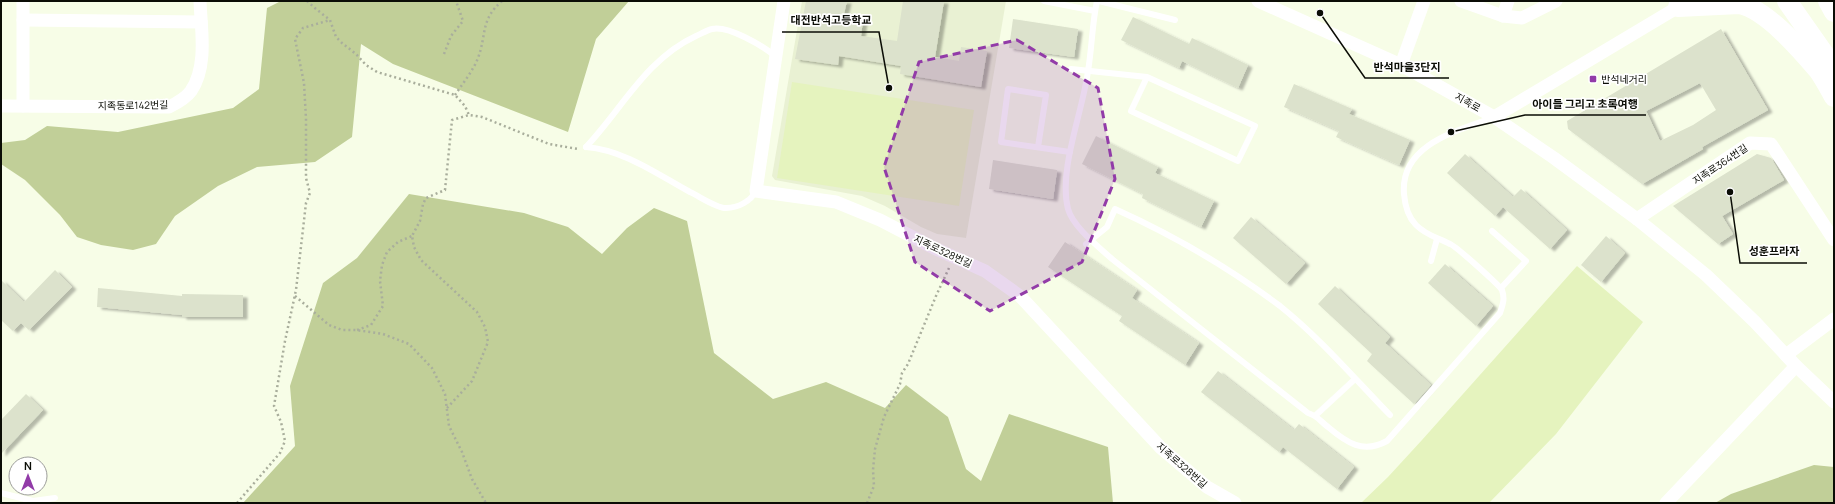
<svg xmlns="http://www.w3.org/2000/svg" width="1835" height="504" font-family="Manrope,'Noto Sans KR',sans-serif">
<defs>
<filter id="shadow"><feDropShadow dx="4.5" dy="2.5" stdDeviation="1" flood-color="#0004"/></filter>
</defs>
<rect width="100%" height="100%" fill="#f7fde7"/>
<polygon fill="#e9f1d3" points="802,1 1006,1 966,238 937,234 921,227 885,206 862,196 775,180 772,176"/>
<g fill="#e5f3be">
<polygon points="792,82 974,110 959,206 777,178"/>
<polygon points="1577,266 1643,322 1556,434 1489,503 1361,503 1388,477 1422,440"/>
</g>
<g fill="#c1cf98">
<polygon points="281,1 629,1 596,39 568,132 393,64 361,44 352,137 315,162 257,167 218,186 175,216 156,244 133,250 101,245 77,237 60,215 25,180 1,164 1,143 25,140 47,126 118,132 233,108 259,89 267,8"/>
<polygon points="409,194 524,213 568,227 602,254 627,228 654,208 687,221 714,353 773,399 826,382 885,408 906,385 948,417 966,469 981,481 1009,414 1108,447 1113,503 243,503 295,446 290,386 323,283 357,258"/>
<polygon points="1814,465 1834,467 1834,503 1715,503 1731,494"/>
</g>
<g fill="#dce2cc" fill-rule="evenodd" filter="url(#shadow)">
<polygon points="806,1 847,1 843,18 863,20 861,36 897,41 903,1 944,1 935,57 959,61 961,47 987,51 981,87 900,74 901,66 839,56 838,65 795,59"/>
<polygon points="1133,17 1189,44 1192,38 1248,65 1238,88 1182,61 1179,68 1121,40"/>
<polygon points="1013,19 1078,29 1074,57 1009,48"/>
<path d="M1721,29L1768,110L1702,147L1703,149L1642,184L1568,129L1567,121ZM1700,83L1716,110L1693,125L1660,141L1646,111Z"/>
<polygon points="1294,84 1352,109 1349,114 1410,140 1399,165 1336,137 1339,131 1284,107"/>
<polygon points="1096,136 1158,167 1155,173 1214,201 1201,227 1142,198 1143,194 1082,164"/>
<polygon points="1465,154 1513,197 1521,189 1567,230 1550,249 1503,207 1495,216 1447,173"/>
<polygon points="1757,154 1771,158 1784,180 1722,216 1733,234 1718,244 1673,206"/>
<polygon points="993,160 1057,170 1053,199 989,189"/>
<polygon points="1251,217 1305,263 1286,284 1233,238"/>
<polygon points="1606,236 1625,253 1601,282 1581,265"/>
<polygon points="1065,242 1137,290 1132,298 1199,343 1185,365 1119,321 1122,316 1048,267"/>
<polygon points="1445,264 1493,306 1476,326 1428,283"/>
<polygon points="55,270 72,287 29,330 21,323 13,331 1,320 1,280 24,302"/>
<polygon points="1335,286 1390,337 1385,343 1431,385 1414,404 1367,361 1372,354 1318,304"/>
<polygon points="98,288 182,296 182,294 243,295 243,317 182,317 182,315 97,307"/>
<polygon points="1218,371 1294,430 1299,424 1354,467 1337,489 1283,447 1279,452 1201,392"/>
<polygon points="26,394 43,410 1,454 1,420"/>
</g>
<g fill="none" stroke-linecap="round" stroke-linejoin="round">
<g stroke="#a9ae9c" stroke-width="2.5" stroke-dasharray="2 3" stroke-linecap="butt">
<polyline points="307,1 316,9 330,20 336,37 342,43 356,54 366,65 377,72 455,95 465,106 469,115"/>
<polyline points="444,54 451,36 463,21 456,1"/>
<path d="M455,95C463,83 473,71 478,58C487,34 480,20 502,1"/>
<polyline points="295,296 329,325 342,330 356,330 383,334 409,344 432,368 445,394 449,426 462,452 472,479 486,503"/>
<polyline points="357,330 371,325 383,306 380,281 382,265 387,252 398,242 412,236"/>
<polyline points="447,408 472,381 488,342 485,327 477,312 421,260 414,247 412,236 420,221 423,204 426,198 445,190 452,120 469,115 482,117 549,144 578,149"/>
<polyline points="237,503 280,453 285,441 281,422 274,406 285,341 296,290 306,203 310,193 306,178 306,119 304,83 295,39 303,28 330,20"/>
<polyline points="867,503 874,486 873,470 875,449 884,417 900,384 902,373 908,364 936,296 949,268"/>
</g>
<g stroke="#fff" stroke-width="6">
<polyline points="1044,1 1095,11"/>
<path d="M1097,1C1092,24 1092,48 1088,71C1083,111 1058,170 1068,209C1073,227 1099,247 1112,259L1308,413C1318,416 1320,421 1328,427C1347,443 1363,454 1387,441L1500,313C1503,304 1505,299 1502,290C1500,286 1456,246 1450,244C1437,237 1427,236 1416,225C1408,217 1405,206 1404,194C1400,145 1456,131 1492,118"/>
<polyline points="1099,1 1175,20"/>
<polyline points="1071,69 1147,77 1255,126 1238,161 1131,111 1147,77"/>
<path d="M586,147C622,109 646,59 696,36C701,34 707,30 712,29C728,25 763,46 775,56"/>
<path d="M586,147C624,150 657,174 690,192C699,196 716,208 726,208C738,208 751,201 756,191"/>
<polyline points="1038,147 1046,95 1008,89 1001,142 1070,152"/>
<polyline points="1492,231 1526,261 1501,288"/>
<path d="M1086,244L1107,227L1115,209C1175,236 1228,267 1280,306C1320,338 1354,378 1390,415"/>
<polyline points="1431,261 1437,239"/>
<polyline points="1316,415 1355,379"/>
<polyline points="1,493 33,501 55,498"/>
</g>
<g stroke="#fff" stroke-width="13">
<polyline points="784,1 756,191 836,202 880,220 934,248 985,271 1020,296 1161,448 1207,487 1235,503"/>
<polyline points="1258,1 1401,65 1494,117 1554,158 1637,219 1706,275 1755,322 1796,366 1834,402"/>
<polyline points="1461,1 1503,16 1522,18 1556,1"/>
<polyline points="1503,16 1508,1"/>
<polyline points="23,20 201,22"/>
<polyline points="1401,65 1424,1"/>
<path d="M1,106L169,107C177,103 186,98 191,91C208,66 201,29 200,1"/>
<polyline points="23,106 23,1"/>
<polyline points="1494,117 1685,3"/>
<polyline points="1637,219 1750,143 1771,144 1834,240"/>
<polyline points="1786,355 1834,319"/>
<polyline points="1666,503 1796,366"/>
</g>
<g stroke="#fff" stroke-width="20">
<polyline points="1787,1 1834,68"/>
<polyline points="1828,1 1834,12"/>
<path d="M1678,7L1739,4C1766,9 1801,50 1818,70C1824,78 1829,88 1834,97"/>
</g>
</g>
<path fill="#923ba8" fill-opacity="0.2" stroke="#923ba8" stroke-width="3" stroke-dasharray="8 5" stroke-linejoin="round" d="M1017,40L1098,88L1115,179L1082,262L990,311L915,262L884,167L919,62Z"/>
<rect fill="#923ba8" stroke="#fff" stroke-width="1.5" x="1589" y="75" width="8" height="8" rx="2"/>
<g text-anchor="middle" stroke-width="3.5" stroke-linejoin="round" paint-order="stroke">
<g font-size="10" fill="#0b0d06" stroke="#fff" text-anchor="start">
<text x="1601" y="83">반석네거리</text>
</g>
<g font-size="10" fill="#0b0d06" stroke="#fff">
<text transform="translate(1468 102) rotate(29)" y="4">지족로</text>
<text transform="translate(133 105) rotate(-1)" y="4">지족동로142번길</text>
<text transform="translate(1720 164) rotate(-34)" y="4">지족로364번길</text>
<text transform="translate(943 251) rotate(25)" y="4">지족로328번길</text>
<text transform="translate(1182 465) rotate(41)" y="4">지족로328번길</text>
</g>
</g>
<path fill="none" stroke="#0b0d06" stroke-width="1.5" d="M889 88L879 32H782M1320 13L1365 78H1449M1451 132L1525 115H1646M1730 192L1740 263H1807"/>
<g fill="#0b0d06" stroke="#fff" stroke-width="1.5">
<circle cx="889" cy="88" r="4"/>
<circle cx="1320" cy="13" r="4"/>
<circle cx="1451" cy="132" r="4"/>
<circle cx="1730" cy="192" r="4"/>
</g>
<g font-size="11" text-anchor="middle" font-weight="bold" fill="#0b0d06" stroke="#fff" stroke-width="3.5" stroke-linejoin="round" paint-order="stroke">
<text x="831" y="24">대전반석고등학교</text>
<text x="1407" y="71">반석마을3단지</text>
<text x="1585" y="108">아이들 그리고 초록여행</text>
<text x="1774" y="255">성훈프라자</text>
</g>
<rect width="1835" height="504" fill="none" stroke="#0b0d06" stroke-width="4"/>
<g transform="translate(28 476)"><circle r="19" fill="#ffffff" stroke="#9d9e9b"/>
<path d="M0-3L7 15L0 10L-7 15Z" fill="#923ba8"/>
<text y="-6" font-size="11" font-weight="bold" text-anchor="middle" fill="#0b0d06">N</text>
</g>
</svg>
